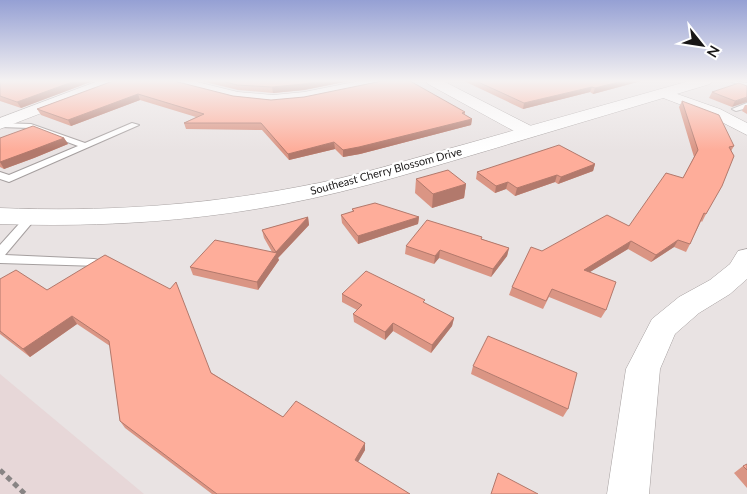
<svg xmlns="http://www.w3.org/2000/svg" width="747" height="494" font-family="Lato,sans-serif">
<rect width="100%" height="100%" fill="#e9e3e3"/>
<polygon fill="#e7d7d8" points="0,374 144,494 0,494"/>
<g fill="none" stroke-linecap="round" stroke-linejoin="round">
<g stroke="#a59f9f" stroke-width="2">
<g id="service">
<polygon points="731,81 747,83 747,87 732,82"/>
<polygon points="747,103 747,108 736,111 732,109"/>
<polygon points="0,123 31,124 85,143 132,123 139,125 9,182 0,179 0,172 9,175 78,146 30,128 0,127"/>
<polygon points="31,214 37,217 5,255 94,259 99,260 101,263 99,266 0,263 0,245 27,215"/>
</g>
</g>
<g stroke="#a59f9f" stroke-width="1">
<g id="minor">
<path d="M171,81H193L238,92L273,95L304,92L359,81H387L385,84C344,94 298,107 256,103C228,101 200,91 173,84Z"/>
<polygon points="426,81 443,81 535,128 538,132 535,136 523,136 428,84"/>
<polygon points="663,89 720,109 747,123 747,135 708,115 658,96 656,93 658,90"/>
<polygon points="747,249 747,279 730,294 699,313 675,334 660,369 649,494 607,494 626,369 652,319 679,297 710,280 730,264 738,251"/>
</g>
</g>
<g stroke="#a59f9f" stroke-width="1">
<polygon id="tertiary" points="98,81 119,81 117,84 0,129 0,118"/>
</g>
<g stroke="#a59f9f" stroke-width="1">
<path id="secondary" d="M689,81H712L710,84C633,107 556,130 479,153C405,175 332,197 256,209C171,223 86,227 0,224V208C100,212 199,206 298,187C355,177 410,159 466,144C540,123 615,102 689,81Z"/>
</g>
<polyline stroke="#888484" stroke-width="5" stroke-dasharray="5.5 4" stroke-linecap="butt" points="0,470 25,494"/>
<use href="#service" fill="#fff" fill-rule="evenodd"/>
<use href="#minor" fill="#fff" fill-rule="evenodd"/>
<use href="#tertiary" fill="#fff" fill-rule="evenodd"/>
<use href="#secondary" fill="#fff" fill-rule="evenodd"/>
</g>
<g fill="#da9584">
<polygon points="0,81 93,81 21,108 0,101"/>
<polygon points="113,81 233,96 271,100 465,112 465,115 472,119 471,125 360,154 343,157 335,149 289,160 262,130 186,129 184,123 196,117 140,100 71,126 41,115 37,109"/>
<polygon points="201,81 349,81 304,90 273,93 238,90"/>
<polygon points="464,81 641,81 593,94 590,92 523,109"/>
<polygon points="747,86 732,107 709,98 712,92"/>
<polygon points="682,101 734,146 731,151 706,214 702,222 701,221 690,244 686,252 674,247 651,262 628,249 590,272 606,310 601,318 549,297 543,309 509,295 512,287 542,251 629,226 683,178 694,157 679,107"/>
<polygon points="745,105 747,105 747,114 742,111"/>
<polygon points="0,138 64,138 68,144 34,158 4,169 0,167"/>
<polygon points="595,164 593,171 558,184 555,182 515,196 506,189 495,193 476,179 477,172"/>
<polygon points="416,179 466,184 464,198 432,208 415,193"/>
<polygon points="352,209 419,217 418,224 358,244 342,223 341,215 353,212"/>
<polygon points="308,217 309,225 278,258 279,260 258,290 193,275 190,267 272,252 264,238 262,230"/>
<polygon points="482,239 509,248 507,256 491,277 439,258 434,264 405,254 406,246"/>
<polygon points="0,279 47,290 212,373 283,417 365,443 365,450 358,462 410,494 212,494 125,428 120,421 110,346 77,324 30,357 0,334"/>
<polygon points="342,294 424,303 454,318 452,326 431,353 393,331 385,340 354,322 353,314 357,310 342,302"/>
<polygon points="473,366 568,409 563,417 471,374"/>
<polygon points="747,464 747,488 734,473 743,466"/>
</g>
<g fill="#b2796c">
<polygon points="75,81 93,81 21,108 17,102"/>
<polygon points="321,81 349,81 304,90 273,93 272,87"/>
<polygon points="623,81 641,81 593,94 595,88"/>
<polygon points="592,87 590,92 523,109 524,103"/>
<polygon points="138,94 140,100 71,126 68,120"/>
<polygon points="747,97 747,102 732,107 735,101"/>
<polygon points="472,119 471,125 360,154 343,157 343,150"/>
<polygon points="64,138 68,144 34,158 4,169 0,162"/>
<polygon points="334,142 335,149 289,160 288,154"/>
<polygon points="595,164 593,171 558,184 561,177"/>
<polygon points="557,175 555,182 515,196 517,188"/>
<polygon points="508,182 506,189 495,193 496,186"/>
<polygon points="466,184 464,198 432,208 433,194"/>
<polygon points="308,217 309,225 278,258 279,260 258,290 257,282 276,252"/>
<polygon points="419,217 418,224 358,244 358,236"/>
<polygon points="678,240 674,247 651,262 656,255"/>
<polygon points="631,241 628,249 580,278 584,270"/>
<polygon points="509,248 507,256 491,277 493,269"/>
<polygon points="440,250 439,258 434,264 435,256"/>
<polygon points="72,316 77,324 30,357 23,349"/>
<polygon points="454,318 452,326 431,353 432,345"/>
<polygon points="393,323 393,331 385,340 385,332"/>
<polygon points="365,443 365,450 355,467 355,460"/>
</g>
<g fill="#fead9a" stroke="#b2796c">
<polygon points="0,81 75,81 17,102 0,96"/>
<polygon points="113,81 174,81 233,96 271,100 304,97 382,81 410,81 465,112 462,113 472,119 359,147 343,150 334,142 288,154 261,123 184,123 204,114 138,94 68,120 37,109"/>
<polygon points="222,81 321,81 303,84 272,87 237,85"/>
<polygon points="476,81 623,81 595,88 592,87 524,103"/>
<polygon points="739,83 747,86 747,97 735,101 712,92"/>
<polygon points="682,101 719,115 734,146 729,147 734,156 722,186 706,214 704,213 690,244 678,240 656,255 631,241 584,270 616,282 606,310 552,289 546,301 512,287 531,247 542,251 607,215 629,226 666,173 683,178 698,150"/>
<polygon points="33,126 64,138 30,151 0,162 0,138"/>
<polygon points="559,145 595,164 561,177 557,175 517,188 508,182 496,186 477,172"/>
<polygon points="448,170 466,184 433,194 416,179"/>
<polygon points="375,203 419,217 358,236 341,215 354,211 352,209"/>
<polygon points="308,217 276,252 262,230"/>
<polygon points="427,220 482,237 481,239 509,248 493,269 440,250 435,256 406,246"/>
<polygon points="215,240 277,253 257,282 190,267"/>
<polygon points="105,255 170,289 176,282 211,373 283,417 296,401 365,443 355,460 410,494 217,494 120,421 109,341 72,316 23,349 0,331 0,279 16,270 47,290"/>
<polygon points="366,271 425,300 423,302 454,318 432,345 393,323 385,332 353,314 362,305 342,294"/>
<polygon points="488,336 577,373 568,409 473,366"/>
<polygon points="747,464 747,470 743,466"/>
<polygon points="498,473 538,494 491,494"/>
</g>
<linearGradient id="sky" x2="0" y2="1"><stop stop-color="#95a0d4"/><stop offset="0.54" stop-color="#f5f2f2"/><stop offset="1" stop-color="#f5f2f2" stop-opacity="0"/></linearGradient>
<rect width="747" height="150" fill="url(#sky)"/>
<g text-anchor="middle" stroke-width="4.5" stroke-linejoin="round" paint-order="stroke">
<g font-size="11" fill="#181616" stroke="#fff">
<text transform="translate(386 171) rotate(-15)" y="4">Southeast Cherry Blossom Drive</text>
</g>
</g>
<g transform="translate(702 45) rotate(120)" stroke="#ffffff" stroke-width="4" paint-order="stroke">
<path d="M0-4L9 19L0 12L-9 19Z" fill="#181616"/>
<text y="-8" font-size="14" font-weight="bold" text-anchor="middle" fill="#181616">N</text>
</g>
</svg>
